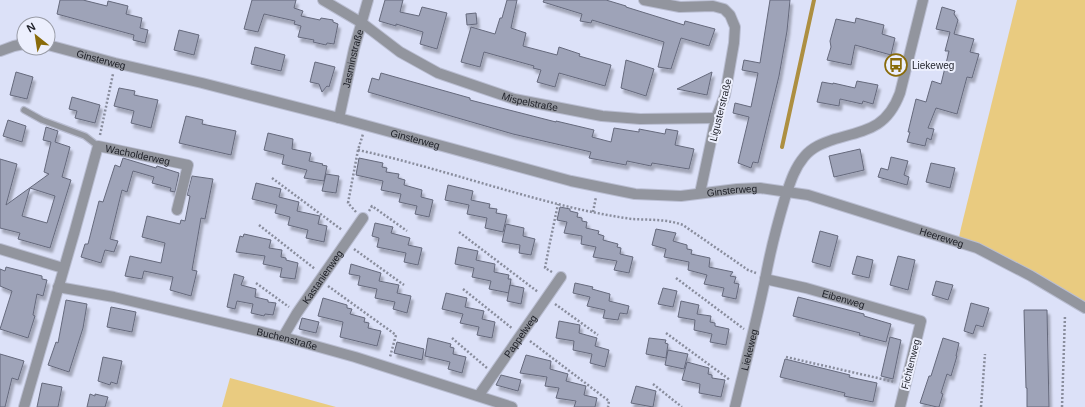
<svg xmlns="http://www.w3.org/2000/svg" width="1085" height="407" font-family="Arial,sans-serif">
<defs>
<filter id="shadow"><feDropShadow dx="2.5" dy="4.5" stdDeviation="1" flood-color="#0004"/></filter>
</defs>
<rect width="100%" height="100%" fill="#dce1f8"/>
<g fill="#e9cb80">
<polygon points="1017,0 1085,0 1085,308 958,242 961,228"/>
<polygon points="230,378 336,407 222,407"/>
</g>
<g fill="none" stroke-linecap="round" stroke-linejoin="round">
<polyline stroke="#ad8f41" stroke-width="4" points="782,147 814,0"/>
</g>
<g fill="#9ea3b8" stroke="#65697c" fill-rule="evenodd" filter="url(#shadow)">
<polygon points="60,0 83,0 107,6 108,1 128,6 126,14 142,18 140,28 148,30 145,43 133,40 134,35 57,14"/>
<polygon points="252,0 296,0 294,8 303,11 301,16 320,20 321,18 333,20 333,22 338,24 334,44 327,43 326,45 313,42 314,40 298,37 301,26 294,24 295,21 264,14 258,32 244,29"/>
<polygon points="385,0 403,0 400,12 419,16 422,7 447,13 437,49 420,44 423,32 396,24 396,26 379,21"/>
<polygon points="507,0 517,0 511,28 526,33 523,46 557,55 559,47 580,54 579,56 611,65 605,86 559,73 555,87 537,82 541,70 533,68 534,66 484,52 480,67 461,62 471,27 495,34 500,18 502,18"/>
<polygon points="544,0 606,0 626,6 626,7 684,25 685,21 715,29 709,46 681,38 671,69 658,67 664,42 592,20 591,23 580,21 582,14 543,2"/>
<polygon points="770,0 790,0 787,31 779,76 758,163 753,162 751,168 738,163 749,117 733,113 735,103 751,107 758,73 742,70 744,60 760,63"/>
<polygon points="942,7 955,11 954,14 958,20 954,34 974,39 970,52 979,54 972,78 967,77 957,114 936,108 928,128 934,129 931,140 927,138 925,146 907,142 910,132 908,132 916,99 926,102 932,81 941,84 949,51 945,51 950,32 936,29"/>
<polygon points="476,13 477,24 467,25 466,14"/>
<polygon points="856,18 884,25 882,34 895,38 891,55 855,45 851,65 827,60 831,47 830,41 836,19 855,23"/>
<polygon points="179,30 199,35 194,55 174,50"/>
<polygon points="255,47 285,55 281,71 251,64"/>
<polygon points="626,60 654,69 646,96 621,88"/>
<polygon points="315,62 335,67 329,87 327,86 322,92 319,84 310,82"/>
<polygon points="16,72 33,77 27,99 10,95"/>
<polygon points="712,72 707,95 677,89"/>
<polygon points="381,73 470,98 470,100 556,122 556,121 594,130 592,137 611,142 614,128 639,132 639,129 665,134 666,129 678,131 675,145 694,149 689,169 652,163 651,166 627,161 626,165 589,158 591,152 513,134 368,92 372,78 379,80"/>
<polygon points="857,81 878,85 873,104 863,101 862,104 840,99 839,106 817,102 822,82 833,84 833,83 855,88"/>
<polygon points="119,88 135,91 134,95 158,100 151,128 131,123 134,111 114,106"/>
<polygon points="72,97 100,105 95,123 75,118 77,111 69,109"/>
<polygon points="186,116 203,120 202,124 236,131 231,155 179,143"/>
<polygon points="8,120 26,126 22,142 3,136"/>
<path d="M46,127L58,131L55,142L70,147L62,177L71,180L50,248L18,239L20,233L0,228V159L17,164L6,205L49,174L44,172L51,142L43,140ZM30,188L55,196L47,223L22,216Z"/>
<polygon points="268,133 293,139 292,149 311,153 309,161 323,164 322,165 327,166 324,181 304,178 307,170 282,164 284,155 264,150"/>
<polygon points="860,149 864,170 834,177 829,156"/>
<polygon points="891,157 908,161 904,175 909,177 907,185 878,177 881,168 888,170"/>
<polygon points="123,158 156,168 157,166 179,173 175,192 170,191 171,188 152,183 154,177 133,171 127,192 122,190 110,239 118,241 114,252 105,250 101,263 81,257 85,244 88,244 99,201 103,202 115,165 120,167"/>
<polygon points="359,158 383,163 382,167 387,168 386,172 399,174 398,178 405,180 404,185 422,190 421,197 433,200 429,217 415,214 417,206 399,202 401,194 381,190 383,181 356,175"/>
<polygon points="931,163 955,168 950,188 926,182"/>
<polygon points="326,174 339,176 336,193 322,191"/>
<polygon points="192,176 213,179 205,219 201,218 192,270 197,271 191,296 170,290 173,277 144,271 142,279 125,276 130,256 161,263 165,243 142,237 147,216 180,224 181,220 185,221 190,196 187,195"/>
<polygon points="256,183 281,189 279,197 299,202 297,211 320,216 318,224 327,226 324,242 306,238 308,230 288,225 290,217 275,213 277,205 252,199"/>
<polygon points="448,185 473,191 471,200 490,204 489,208 497,209 496,213 507,215 503,232 485,228 487,218 467,214 469,205 445,200"/>
<polygon points="560,207 570,209 570,211 578,213 577,217 582,218 582,221 587,222 586,228 599,231 598,234 604,236 603,240 618,244 617,247 621,248 620,254 633,257 629,273 614,270 617,261 593,257 596,247 581,244 582,236 564,233 567,222 557,220"/>
<polygon points="375,223 393,227 391,233 410,238 408,245 422,248 418,265 404,262 406,253 377,247 379,238 372,236"/>
<polygon points="506,224 524,228 523,236 535,239 531,255 519,253 520,245 502,242"/>
<polygon points="656,229 676,233 673,241 687,245 687,249 692,250 691,254 710,258 709,267 733,272 730,276 736,277 734,283 739,284 736,299 722,296 724,288 704,284 707,275 688,270 689,262 664,257 666,249 652,245"/>
<polygon points="820,231 838,236 830,267 812,262"/>
<polygon points="244,234 271,240 269,248 282,250 281,257 286,258 286,260 298,263 295,279 280,277 282,268 263,264 265,256 236,252 240,236 243,237"/>
<polygon points="458,247 478,251 476,260 495,264 494,272 509,275 508,279 511,279 509,293 489,289 491,281 472,277 474,268 455,264"/>
<polygon points="857,256 873,260 869,278 852,274"/>
<polygon points="898,256 915,260 908,290 890,285"/>
<polygon points="351,264 381,273 379,281 399,285 397,293 411,296 407,313 393,309 395,302 375,298 377,289 358,285 360,276 349,274"/>
<polygon points="6,267 42,276 42,279 47,280 43,296 37,294 33,315 35,316 28,338 0,329 12,291 0,286 0,269 5,271"/>
<polygon points="234,274 244,277 241,285 256,289 255,297 268,300 268,302 276,303 273,315 265,314 264,316 251,313 253,304 237,301 235,309 227,307"/>
<polygon points="936,281 953,285 948,300 932,295"/>
<polygon points="575,283 593,287 592,289 610,294 609,301 629,306 627,314 620,313 618,320 603,318 605,310 587,306 590,297 573,293"/>
<polygon points="510,285 524,288 521,304 507,301"/>
<polygon points="663,288 677,291 673,307 658,304"/>
<polygon points="446,293 467,298 465,307 484,311 482,319 495,322 492,338 477,335 479,327 460,323 463,314 442,309"/>
<polygon points="798,297 864,314 864,316 891,324 886,342 859,335 860,333 793,316"/>
<polygon points="323,298 347,305 347,308 352,309 350,314 365,318 364,322 369,323 368,328 381,331 377,346 340,337 343,322 318,316"/>
<polygon points="66,300 87,304 83,328 69,372 48,365 56,342 58,343"/>
<polygon points="681,301 699,305 697,314 711,316 710,322 715,323 715,326 729,329 726,345 710,342 712,334 694,330 695,320 678,317"/>
<polygon points="971,303 989,308 983,327 976,325 973,334 964,331"/>
<polygon points="111,307 136,312 132,332 107,327"/>
<polygon points="1024,310 1047,310 1049,407 1027,407 1027,388 1026,388"/>
<polygon points="302,318 319,322 316,333 299,329"/>
<polygon points="559,321 580,325 579,333 597,338 595,346 609,350 605,367 590,363 592,354 573,350 574,341 556,338"/>
<polygon points="890,337 901,340 893,379 881,376"/>
<polygon points="428,338 451,344 450,347 454,348 453,354 466,357 462,373 448,369 450,362 425,356"/>
<polygon points="649,338 666,340 665,343 668,344 666,358 646,354"/>
<polygon points="943,338 959,343 956,356 957,356 951,376 947,374 941,393 943,394 939,407 937,407 920,403 929,376 931,376"/>
<polygon points="397,342 424,349 422,360 394,353"/>
<polygon points="668,350 688,354 684,369 665,365"/>
<polygon points="0,354 24,361 18,380 12,378 5,407 0,407"/>
<polygon points="526,355 551,361 550,369 568,374 566,381 586,386 584,395 597,398 595,407 574,407 576,401 556,398 559,388 545,386 547,377 520,373"/>
<polygon points="103,357 122,361 117,384 111,382 110,385 98,381"/>
<polygon points="785,359 850,375 849,377 877,383 873,402 844,396 845,393 780,377"/>
<polygon points="687,362 709,368 708,374 712,375 712,378 725,380 721,397 699,393 700,384 682,380"/>
<polygon points="501,375 521,380 518,391 496,385"/>
<polygon points="42,383 62,387 58,407 37,407"/>
<polygon points="636,386 656,391 653,407 631,403"/>
<polygon points="90,394 95,396 95,394 108,397 105,407 87,407"/>
</g>
<g fill="none" stroke-linecap="round" stroke-linejoin="round">
<g stroke="#babed2" stroke-width="8">
<polyline id="service" points="24,110 42,120 85,136 98,146"/>
</g>
<g stroke="#babed2" stroke-width="12">
<g id="minor">
<path id="s1" d="M323,0L362,23L400,52L438,73L514,99L602,116L640,119L716,118"/>
<polyline points="644,0 680,7 713,6 724,9 730,15 735,27 734,43 725,95 716,118 700,193"/>
<path id="s2" d="M48,45L115,63L202,83L339,118L571,181L635,194L681,196L737,189L760,188L808,195L977,248L1031,276L1085,308"/>
<polyline points="0,51 14,46 24,44"/>
<path id="s3" d="M339,118L354,49L368,0"/>
<polyline points="0,249 63,268"/>
<path id="s4" d="M765,279L806,288L921,321L900,407"/>
<path id="s5" d="M58,287L114,297L283,337L355,357L512,407"/>
<path id="s6" d="M283,337L297,313L363,218"/>
<path id="s7" d="M479,395L561,277"/>
<path id="s8" d="M24,407L75,230L98,146L188,165L177,210"/>
<path id="s9" d="M735,407C745,365 756,323 765,280C770,252 777,225 785,198C790,183 794,169 804,157C812,147 823,143 835,139C867,130 887,128 900,93L923,0"/>
</g>
</g>
<g stroke="#898d9d" stroke-width="2.5" stroke-dasharray="2 2" stroke-linecap="butt">
<polyline points="100,135 113,74"/>
<path d="M358,150C436,167 510,194 587,211C602,214 617,217 632,219C649,220 667,219 683,225L748,270L756,273"/>
<polyline points="272,178 342,230"/>
<polyline points="369,211 372,206 407,231"/>
<polyline points="356,212 348,203 358,150 363,134"/>
<polyline points="593,212 596,197"/>
<polyline points="259,225 315,269"/>
<polyline points="459,232 538,292"/>
<polyline points="354,249 404,285"/>
<polyline points="552,272 545,268 549,247 558,204"/>
<polyline points="676,278 744,329"/>
<polyline points="256,283 289,307"/>
<polyline points="328,286 396,335 390,357"/>
<polyline points="463,289 513,329"/>
<polyline points="555,304 598,335"/>
<polyline points="666,333 730,380"/>
<polyline points="452,338 487,368"/>
<polyline points="530,341 609,401 608,407"/>
<polyline points="786,357 895,382"/>
<polyline points="653,384 682,407"/>
<polyline points="981,407 985,354"/>
<polyline points="1062,407 1065,315"/>
</g>
<use href="#service" stroke="#92959e" stroke-width="5.5"/>
<use href="#minor" stroke="#92959e" stroke-width="10"/>
</g>
<defs>
<g id="bus-ring" transform="scale(1.15)"><circle r="9.5" fill="#eceffd" stroke="#896b0a" stroke-width="1.5"/><path d="M-5-6H5V4H4V6H2V4H-2V6H-4V4H-5ZM-3.5-4V0h7V-4ZM-3.5 1.2v1.5H-2V1.2ZM2 1.2v1.5H3.5V1.2Z" fill="#896b0a"/></g>
</defs>
<g fill-rule="evenodd">
<use href="#bus-ring" x="896" y="65"/>
</g>
<g text-anchor="middle" stroke-width="4" stroke-linejoin="round" paint-order="stroke">
<g font-size="10" fill="#1d1f27" stroke="#eceffd">
<text dy="4" stroke="none"><textPath href="#s2" startOffset="55">Ginsterweg</textPath></text>
<text dy="4" stroke="none"><textPath href="#s3" startOffset="61">Jasminstraße</textPath></text>
<text dy="4" stroke="none"><textPath href="#s1" startOffset="233">Mispelstraße</textPath></text>
<text transform="translate(720 110) rotate(-76)" y="4">Ligusterstraße</text>
<text dy="4" stroke="none"><textPath href="#s2" startOffset="379">Ginsterweg</textPath></text>
<text dy="4" stroke="none"><textPath href="#s8" startOffset="312">Wacholderweg</textPath></text>
<text dy="4" stroke="none"><textPath href="#s2" startOffset="703">Ginsterweg</textPath></text>
<text dy="4" stroke="none"><textPath href="#s2" startOffset="920">Heereweg</textPath></text>
<text dy="4" stroke="none"><textPath href="#s6" startOffset="72">Kastanienweg</textPath></text>
<text dy="4" stroke="none"><textPath href="#s4" startOffset="81">Eibenweg</textPath></text>
<text dy="4" stroke="none"><textPath href="#s7" startOffset="72">Pappelweg</textPath></text>
<text dy="4" stroke="none"><textPath href="#s5" startOffset="235">Buchenstraße</textPath></text>
<text dy="4" stroke="none"><textPath href="#s9" startOffset="59">Liekeweg</textPath></text>
<text transform="translate(910 364) rotate(-76)" y="4">Fichtenweg</text>
</g>
<g font-size="10" fill="#1d1f27" stroke="#eceffd" text-anchor="start">
<text x="912" y="69">Liekeweg</text>
</g>
</g>
<g transform="translate(36 36) rotate(330)"><circle r="19" fill="#eceffd" stroke="#999ca7"/>
<path d="M0-3L7 15L0 10L-7 15Z" fill="#896b0a"/>
<text y="-6" font-size="11" font-weight="bold" text-anchor="middle" fill="#1d1f27">N</text>
</g>
</svg>
